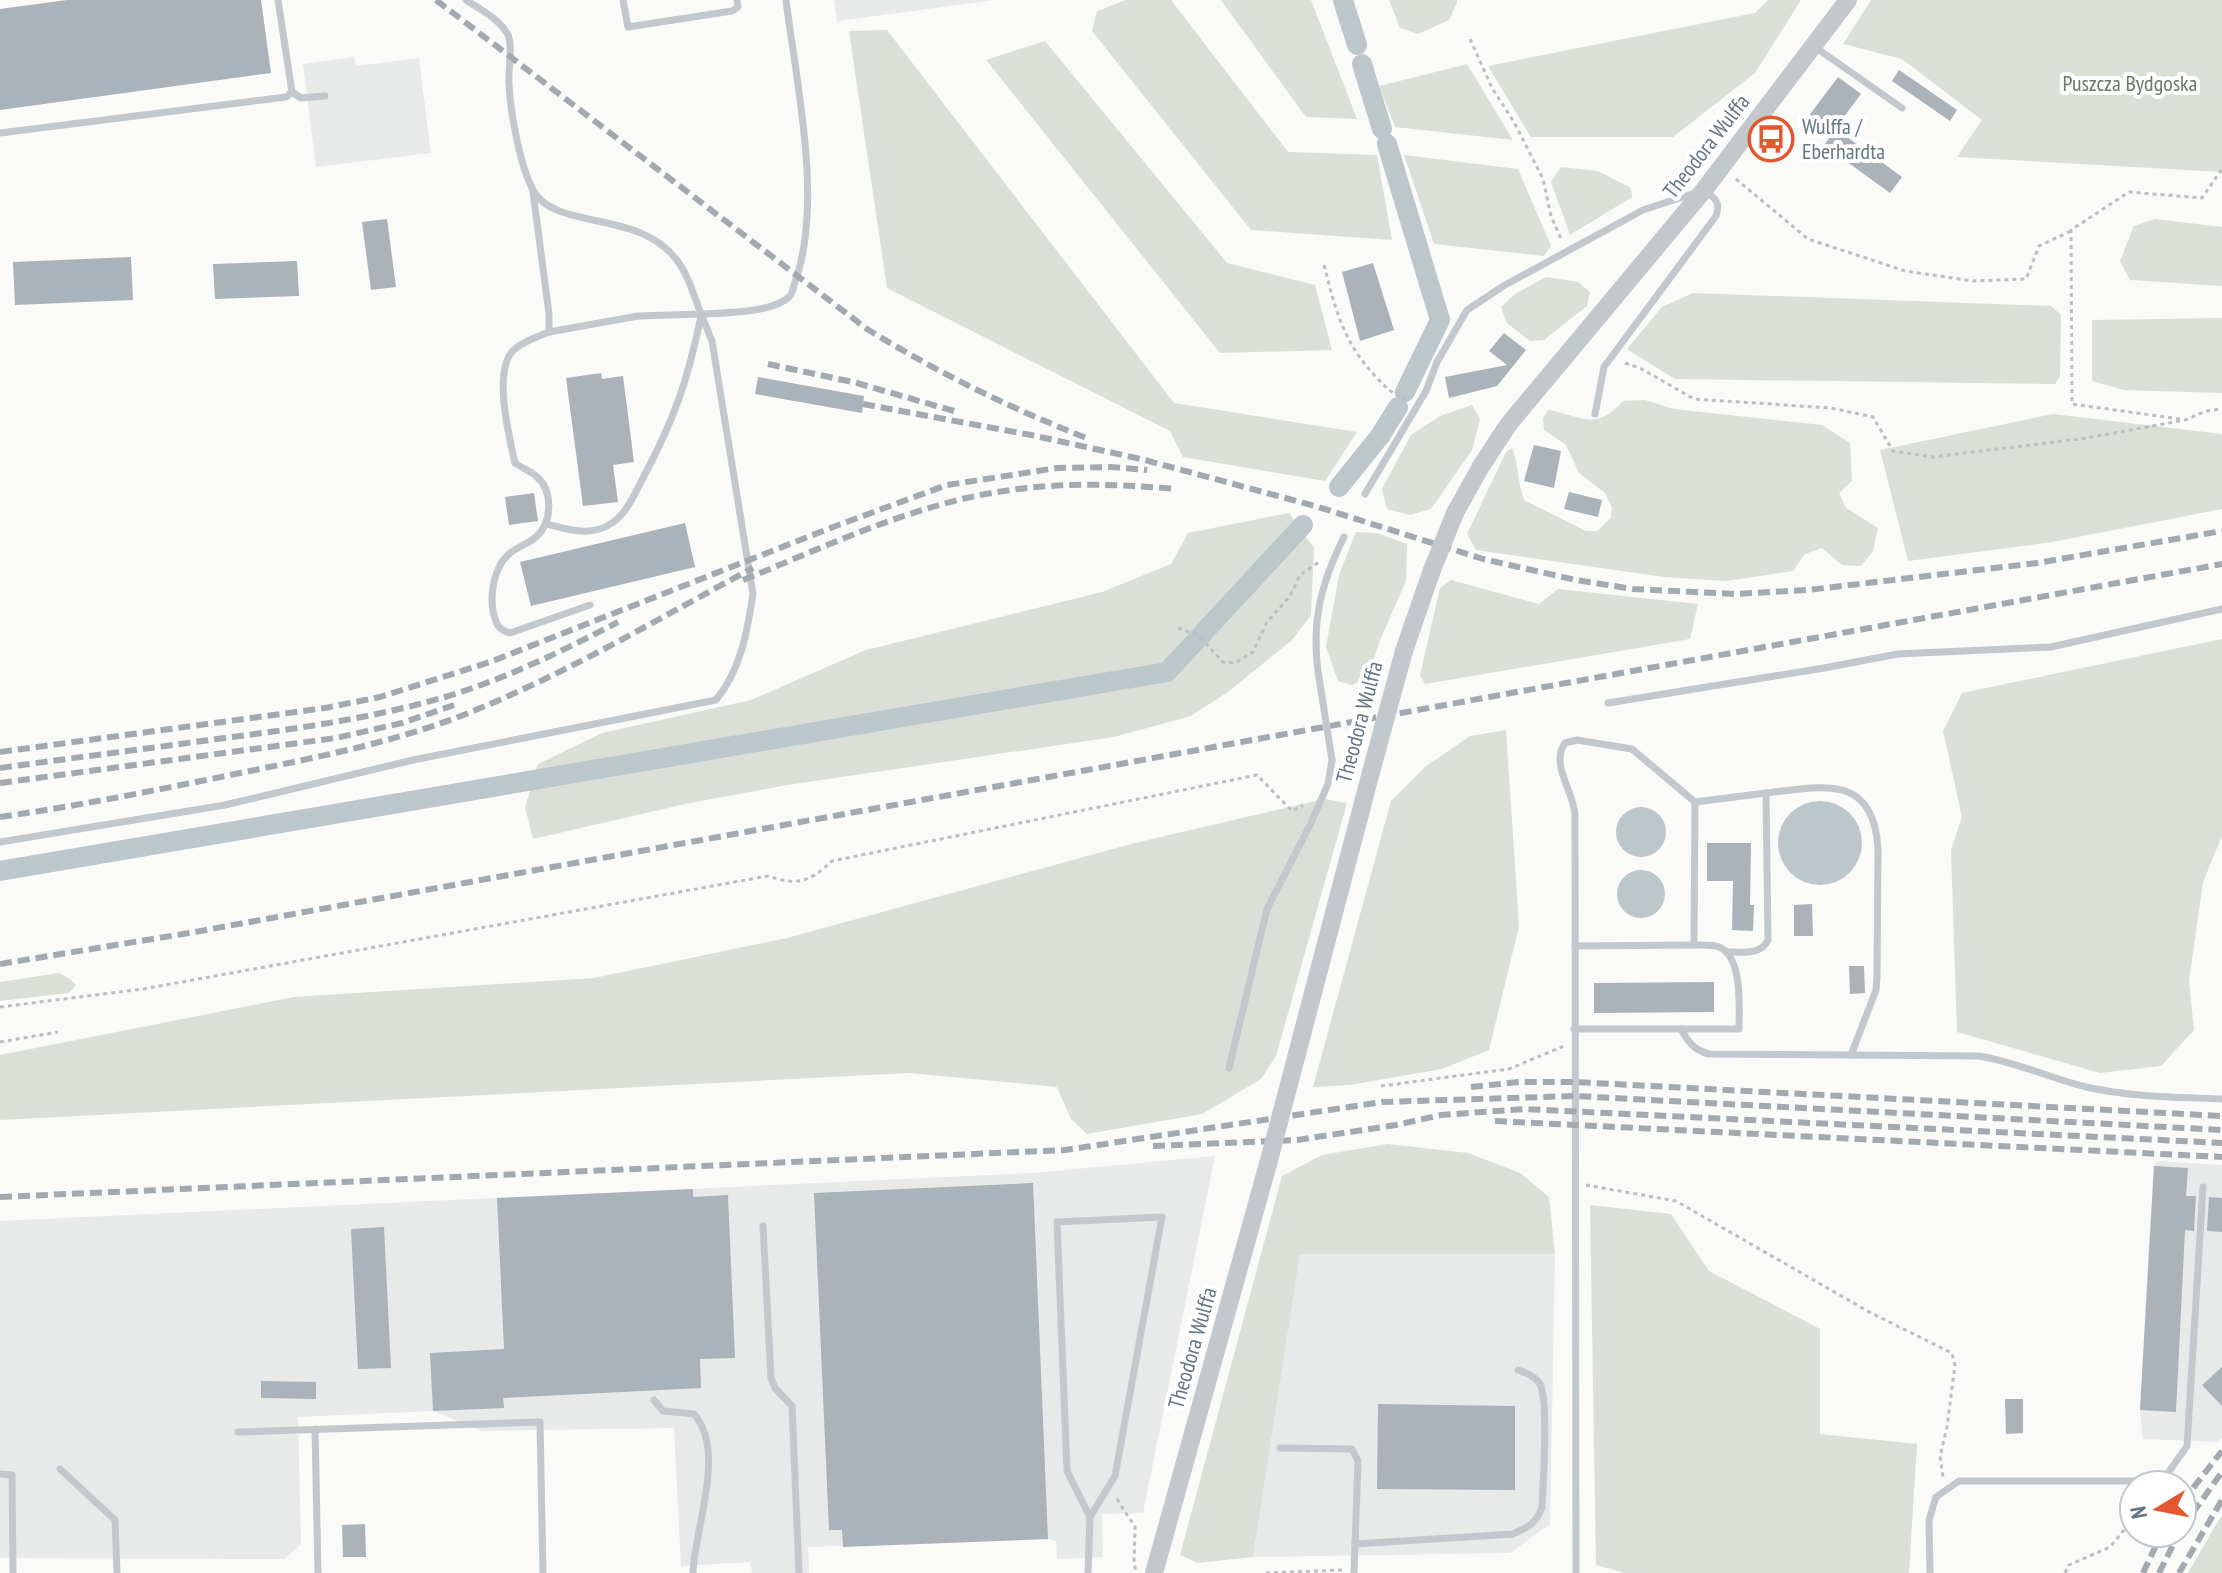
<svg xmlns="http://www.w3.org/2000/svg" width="2222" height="1573" font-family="'PT Sans Narrow',sans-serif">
<rect width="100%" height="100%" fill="#fafaf8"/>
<g fill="#e8e9e9">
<polygon points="834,0 995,0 837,21"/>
<polygon points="354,57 356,66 419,58 431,153 316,167 303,64"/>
<polygon points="1215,1156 1143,1513 1102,1514 1103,1557 1057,1559 1056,1541 1048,1539 808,1547 809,1573 752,1573 750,1562 681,1566 674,1428 482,1431 433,1411 298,1417 301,1544 285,1559 0,1558 0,1221 1033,1173"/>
<polygon points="2157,1161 2222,1165 2222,1438 2216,1442 2143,1439 2140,1410 2149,1239 2154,1166"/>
<polygon points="1300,1254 1555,1254 1550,1524 1510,1553 1253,1557"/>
</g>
<g fill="#dadfd7">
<polygon points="1126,0 1171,0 1288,152 1377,155 1392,240 1251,230 1092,31 1097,11"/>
<polygon points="1221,0 1311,0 1357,119 1306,117"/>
<polygon points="1389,0 1457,0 1457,2 1449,20 1418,34 1400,28"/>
<polygon points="1768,0 1801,0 1755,73 1673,137 1531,137 1488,66 1755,13"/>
<polygon points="1871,0 2222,0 2222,172 1957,157 1982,120 1902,59 1843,44"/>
<polygon points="887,30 1174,403 1357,432 1325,481 1183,457 1170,431 887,288 849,31"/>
<polygon points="1045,41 1227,263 1315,285 1332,350 1220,353 986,60"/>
<polygon points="1467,64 1513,140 1395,127 1379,86"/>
<polygon points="1404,155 1518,169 1551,246 1544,256 1434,244"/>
<polygon points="1561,167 1598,171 1631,188 1632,197 1570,235 1551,182"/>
<polygon points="2155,219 2222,227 2222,286 2130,280 2120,261 2134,226"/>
<polygon points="1546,277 1578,282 1590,292 1587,306 1544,340 1530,341 1507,323 1501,307 1515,294"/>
<polygon points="1693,293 2051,306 2061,315 2060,376 2055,384 1675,379 1627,349 1662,307"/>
<polygon points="2222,318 2222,393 2124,390 2092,381 2092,320"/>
<path d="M1645,400L1674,409L1822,425L1850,443L1852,481L1839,493L1846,508L1878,528L1873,551L1861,566L1842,565L1822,548L1805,554L1793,571L1726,581L1664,577L1476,550L1467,534L1506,452L1512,448C1519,465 1517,481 1524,500L1586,531H1598L1611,517L1612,507L1605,493L1579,473L1566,445L1544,430L1543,418L1548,410C1583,416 1596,432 1623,401Z"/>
<polygon points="1472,405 1480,419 1472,450 1431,509 1410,515 1387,509 1382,489 1411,435 1440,416"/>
<polygon points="2053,414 2222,434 2222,509 2052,542 1908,561 1880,450"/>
<polygon points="1289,513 1314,548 1311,615 1292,640 1228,692 1191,716 1114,737 787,785 685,804 533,839 525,807 538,764 602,733 751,700 866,650 1102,592 1171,564 1188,533"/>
<polygon points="1356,532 1377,533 1407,544 1406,581 1380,640 1367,679 1352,685 1338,681 1326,647 1339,575"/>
<polygon points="1451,580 1539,604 1558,589 1698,604 1690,639 1425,684 1420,675 1440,588"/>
<polygon points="2222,639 2222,836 2203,882 2189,981 2194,1030 2161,1066 2100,1073 1957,1032 1951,850 1962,817 1943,731 1962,693"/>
<polygon points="1506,730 1519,926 1489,1050 1442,1069 1350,1085 1313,1087 1391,801 1425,767 1470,736"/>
<polygon points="1324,799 1347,803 1276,1056 1261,1079 1202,1114 1087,1134 1071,1119 1057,1087 909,1073 0,1120 0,1055 294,997 594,978 787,938 1135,843"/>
<polygon points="59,973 70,979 76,985 69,993 0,1001 0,982"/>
<polygon points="1388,1144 1468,1153 1520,1173 1549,1197 1555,1254 1300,1254 1253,1557 1198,1563 1180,1555 1282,1176 1322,1155"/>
<polygon points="1590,1205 1671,1214 1709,1271 1820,1329 1820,1434 1917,1444 1909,1573 1624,1573 1596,1565"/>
<polygon points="2222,1516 2222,1573 2188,1573 2218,1521"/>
</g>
<g fill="#bbc7cb">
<circle cx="1820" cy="843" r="42"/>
<circle cx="1641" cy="832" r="25"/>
<circle cx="1641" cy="894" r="24"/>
</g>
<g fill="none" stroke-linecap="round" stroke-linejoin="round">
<g stroke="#bbc7cb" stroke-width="20">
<polyline points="1343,0 1357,45"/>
<polyline points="1362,64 1382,129"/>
<polyline points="1387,144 1440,320 1405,392"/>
<polyline points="1339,487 1380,436 1398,407"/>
<polyline points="0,871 1167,672 1303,525"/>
</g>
</g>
<g fill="#aab3b9">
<polygon points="67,0 261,0 271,73 0,110 0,9"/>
<polygon points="1899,70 1957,110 1950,121 1892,81"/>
<polygon points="1838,77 1861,94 1828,138 1805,121"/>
<polygon points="1836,129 1902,177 1890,193 1824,145"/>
<polygon points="387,219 396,287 371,290 362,222"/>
<polygon points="131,257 133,300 15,305 13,262"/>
<polygon points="297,261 299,296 215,299 213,264"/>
<polygon points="1373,263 1394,330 1360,341 1342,272"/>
<polygon points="1504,333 1526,350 1497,386 1449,398 1445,377 1507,365 1489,351"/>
<polygon points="601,373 602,379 623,376 634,462 613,465 618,502 583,506 566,378"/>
<polygon points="758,377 864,396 862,413 755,394"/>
<polygon points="1534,445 1561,451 1554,488 1524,481"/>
<polygon points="1569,492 1602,500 1598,517 1564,509"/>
<polygon points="534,493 538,521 509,525 505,497"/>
<polygon points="685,523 695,567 531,606 520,562"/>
<polygon points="1707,843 1751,843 1750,905 1754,905 1753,931 1732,930 1733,881 1707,881"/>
<polygon points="1812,904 1813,936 1794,936 1794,905"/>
<polygon points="1849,966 1864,966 1865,993 1850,994"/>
<polygon points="1714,982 1714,1012 1594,1013 1594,983"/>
<polygon points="2154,1166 2188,1168 2186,1196 2196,1196 2194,1231 2185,1230 2176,1412 2140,1410"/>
<polygon points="1033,1183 1048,1539 843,1547 842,1530 829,1530 814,1193"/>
<polygon points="693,1189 693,1197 728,1195 735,1358 700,1359 701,1388 503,1398 504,1408 433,1411 430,1353 504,1349 497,1198"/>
<polygon points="2209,1197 2222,1198 2222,1232 2207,1231"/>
<polygon points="384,1227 391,1368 358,1369 351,1229"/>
<polygon points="2222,1367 2222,1406 2202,1385"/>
<polygon points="261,1381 316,1382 316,1399 261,1398"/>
<polygon points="2005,1399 2023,1399 2023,1433 2006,1434"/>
<polygon points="1378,1404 1515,1406 1515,1490 1377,1489"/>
<polygon points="365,1524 366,1557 343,1557 342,1525"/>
</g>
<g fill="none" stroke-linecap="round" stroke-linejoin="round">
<g stroke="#bbbfc2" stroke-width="3" stroke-dasharray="4 4" stroke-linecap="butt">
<polyline points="1470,39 1492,88 1514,122 1543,179 1551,216 1562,241"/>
<polyline points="1736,179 1808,239 1905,271 1973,281 2026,279 2039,246 2071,231"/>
<path d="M1324,265C1336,311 1343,342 1376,377C1385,387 1394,395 1406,400"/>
<polyline points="1625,363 1640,368 1694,399 1831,408 1873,417 1893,451 1932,457 2087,438 2185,420 2206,411 2222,409"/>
<polyline points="2180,419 2072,404 2071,230 2129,192 2202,198 2222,169"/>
<polyline points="1178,628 1198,635 1223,662 1235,663 1253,652 1267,622 1290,596 1300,575 1319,562"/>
<path d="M0,1007L143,989L768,876C797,886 810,882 832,861L1257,775L1292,811L1303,805"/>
<polyline points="0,1042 58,1032"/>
<polyline points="1381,1086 1509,1069 1564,1046"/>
<polyline points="1586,1185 1676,1201 1871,1313 1952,1353 1955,1365 1947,1427 1940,1456 1943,1477"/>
<polyline points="1117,1499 1135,1527 1134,1564 1136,1570"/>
<polyline points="1266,1573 1342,1570"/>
<polyline points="2065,1573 2069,1565 2110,1547 2134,1518"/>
</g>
<g stroke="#c3c8cc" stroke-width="7">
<path d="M466,0C481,10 500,19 508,35C513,47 508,69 509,83C510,111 520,166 533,190C555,231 637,209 676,259C688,274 694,296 701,314C723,313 774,313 790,296C793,292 794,284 796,279C823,201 796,81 786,0"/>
<polyline points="623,0 628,27 732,11 738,7 737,0"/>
<polyline points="1815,47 1902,108"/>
<polyline points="292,92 301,98 325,96"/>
<polyline points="0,133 286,97 292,92 278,0"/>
<path d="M533,192L549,314V332C537,337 519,343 511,353C494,376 509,436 515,463C522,468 530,471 536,476C554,491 552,523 536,537C528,544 517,547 509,554C494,567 490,593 493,611C496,624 497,629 510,633L590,605"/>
<path d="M1365,494L1426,391L1437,362L1467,310L1505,285L1643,210L1704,190C1715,198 1721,202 1716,216L1604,367L1595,414"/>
<path d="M547,524C569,530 592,537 612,523C627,513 635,493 643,478C674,420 688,380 701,316"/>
<path d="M1320,684C1310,628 1319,587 1344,537"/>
<polyline points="1608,703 1824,668 1898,654 2051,647 2222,609"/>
<path d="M1695,802L1766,793L1768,940C1761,955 1743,952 1728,952"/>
<path d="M0,842L225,805L413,760L716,700C741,669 747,633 753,594L712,341L701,314L638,316L549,332"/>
<polyline points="1575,946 1694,945"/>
<path d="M1574,1029H1739C1739,1007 1743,957 1719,947C1712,944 1701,945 1694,945L1695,802L1632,749L1577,740L1565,743C1550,764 1573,790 1575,814L1576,1573"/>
<path d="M1681,1029C1688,1042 1694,1050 1709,1054L1851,1055L1876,990L1877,978L1878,848C1873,772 1821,787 1766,793"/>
<path d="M1851,1055L1979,1056C2016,1062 2050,1078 2086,1087C2131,1097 2176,1097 2222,1099"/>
<polyline points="1229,1068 1267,909 1311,823 1328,784 1332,760"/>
<polyline points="763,1226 771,1378 775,1388 792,1406 799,1573"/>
<path d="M654,1400L663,1411L694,1414C727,1452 694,1529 693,1573"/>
<polyline points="315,1429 318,1573"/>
<polyline points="238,1432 540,1422 543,1573"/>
<polyline points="1280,1448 1352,1449 1358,1461 1354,1573"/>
<polyline points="60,1469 115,1520 117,1573"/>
<polyline points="0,1474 12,1475 13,1573"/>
<path d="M1355,1544L1513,1534C1528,1527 1537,1523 1542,1507C1543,1483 1549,1402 1540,1384C1535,1376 1526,1373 1518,1370"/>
<polyline points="1088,1573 1090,1517 1067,1471 1057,1222 1162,1217 1115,1476 1090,1517"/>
<polyline points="1930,1573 1929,1520 1936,1497 1959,1481 2155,1481 2168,1473 2187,1446 2203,1187"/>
</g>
<g stroke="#c3c8cc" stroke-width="18">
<polyline points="1455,513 1480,468 1508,425 1704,190 1848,0"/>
<polyline points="1404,651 1432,570"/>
<polyline points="1288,1088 1371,772"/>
<polyline points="1154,1573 1268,1164"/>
</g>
<g stroke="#a2aab0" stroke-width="6" stroke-dasharray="12 6" stroke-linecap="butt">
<path d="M436,0L867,329C938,373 1012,409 1089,439"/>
<polyline points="768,364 857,383 954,411"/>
<polyline points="863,404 1031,435 1141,459 1315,506 1483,559 1576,580 1633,589 1735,594 1808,590 2037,563 2222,531"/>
<path d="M743,580C827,546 914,504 1004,491C1062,482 1118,484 1176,489"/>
<polyline points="0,752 325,708 380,697 490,662 833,527 947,485 1057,468 1110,467 1147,470"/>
<path d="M0,768C72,758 145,749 217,739C294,729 370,719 445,697C505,679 563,651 618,622"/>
<polyline points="0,783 336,738 402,723 454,705"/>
<path d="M0,817C84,805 167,788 250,771C327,755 405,740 478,709C573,670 663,616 753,568"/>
<polyline points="0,964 189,933 2222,564"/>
<polyline points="1471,1087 1519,1082 1575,1082 2222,1116"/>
<polyline points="1495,1121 2222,1157"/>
<polyline points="1153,1146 1297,1140 1396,1125 1441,1115 1525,1109 2222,1143"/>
<polyline points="0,1197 1065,1150 1382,1102 1575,1096 2222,1130"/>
<polyline points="2182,1502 2222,1451"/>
<polyline points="2182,1528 2222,1472"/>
<polyline points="2143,1573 2162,1533"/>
<polyline points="2159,1573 2179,1533"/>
<polyline points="2179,1573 2222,1500"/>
</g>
<polyline stroke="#c3c8cc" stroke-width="7" points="1320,684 1332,760"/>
<g stroke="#c3c8cc" stroke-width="18">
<polyline points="1432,570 1455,513"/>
<polyline points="1371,772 1404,651"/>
<polyline points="1268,1164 1288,1088"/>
</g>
</g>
<defs>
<g id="bus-ring" transform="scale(2.3)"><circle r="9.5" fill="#fff" stroke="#e4572e" stroke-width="1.5"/><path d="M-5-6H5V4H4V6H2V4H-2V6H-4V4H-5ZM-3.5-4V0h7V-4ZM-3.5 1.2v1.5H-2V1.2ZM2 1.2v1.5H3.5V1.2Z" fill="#e4572e"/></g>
</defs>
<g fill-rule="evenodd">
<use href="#bus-ring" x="1771" y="139"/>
</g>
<g text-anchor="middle" stroke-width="8" stroke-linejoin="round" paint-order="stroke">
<g font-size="22" fill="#687a64" stroke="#fff">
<text x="2130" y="91">Puszcza Bydgoska</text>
</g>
<g font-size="22" fill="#657683" stroke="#fff" text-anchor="start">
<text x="1802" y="134">Wulffa /<tspan x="1802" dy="25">Eberhardta</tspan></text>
</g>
<g font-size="22" fill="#657683" stroke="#fff">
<text transform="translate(1706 146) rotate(-52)" y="8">Theodora Wulffa</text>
<text transform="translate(1359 722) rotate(-75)" y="8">Theodora Wulffa</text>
<text transform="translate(1192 1348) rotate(-74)" y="8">Theodora Wulffa</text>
</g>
</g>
<g transform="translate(2158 1509) rotate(260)"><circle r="38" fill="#ffffff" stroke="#c1c8cd" stroke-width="2"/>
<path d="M0-6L14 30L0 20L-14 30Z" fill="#e4572e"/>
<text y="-12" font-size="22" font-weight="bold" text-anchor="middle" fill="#657683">N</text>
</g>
</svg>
